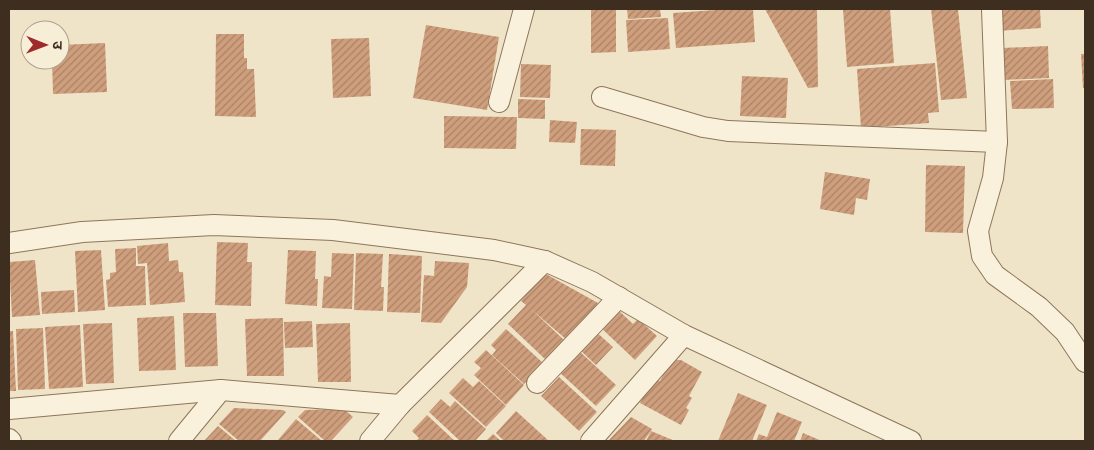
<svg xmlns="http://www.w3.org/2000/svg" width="1094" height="450" font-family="'Source Serif 4','Noto Sans Devanagari',serif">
<defs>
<pattern id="building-hatch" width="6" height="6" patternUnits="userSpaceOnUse" patternTransform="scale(1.25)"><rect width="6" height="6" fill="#cf9f7d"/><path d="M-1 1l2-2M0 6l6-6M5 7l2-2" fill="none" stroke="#a98266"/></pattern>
</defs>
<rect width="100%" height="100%" fill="#f0e4c8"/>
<g fill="url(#building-hatch)">
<polygon points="591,9 616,9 616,52 591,53"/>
<polygon points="627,9 660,9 661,17 628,19"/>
<polygon points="730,9 753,9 755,42 676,48 673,13"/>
<polygon points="765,9 817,9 818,87 808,88"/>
<polygon points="843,9 890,9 894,63 847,67"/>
<polygon points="931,9 958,9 967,98 941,100"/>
<polygon points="997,9 1040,9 1041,28 998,31"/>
<polygon points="668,18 670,49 628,52 626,20"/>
<polygon points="426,25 499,37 487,110 413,98"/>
<polygon points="216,34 244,34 244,58 247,58 247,69 254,69 256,117 215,116"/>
<polygon points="369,38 371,96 333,98 331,39"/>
<polygon points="105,43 107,92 53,94 52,60 60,60 60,45"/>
<polygon points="1048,46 1049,78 1003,80 1002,48"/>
<polygon points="1081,54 1085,54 1085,88 1083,88"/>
<polygon points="935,63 939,112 928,113 929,123 861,128 857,69"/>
<polygon points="521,64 551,65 550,98 520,97"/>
<polygon points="742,76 788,78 786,118 740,116"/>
<polygon points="1053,79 1054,108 1012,109 1010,81"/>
<polygon points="518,99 545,100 545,119 518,118"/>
<polygon points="444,116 517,117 516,149 444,148"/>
<polygon points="550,120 577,122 575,143 549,142"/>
<polygon points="581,129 616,130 615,166 580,165"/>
<polygon points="926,165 965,166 963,233 925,232"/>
<polygon points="825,172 870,179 867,200 856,198 854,215 820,209"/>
<polygon points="217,242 248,243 247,262 252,262 251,306 215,305"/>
<polygon points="168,243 169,261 178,260 179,272 183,272 185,302 150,305 147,263 138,264 137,246"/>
<polygon points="136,248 136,266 145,266 146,305 108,307 106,280 110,279 110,273 116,272 115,249"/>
<polygon points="101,250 105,310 78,312 75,251"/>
<polygon points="288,250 316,251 315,279 318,279 317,306 285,304"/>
<polygon points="332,253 354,254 352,309 322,308 324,276 331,277"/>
<polygon points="356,253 383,254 381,287 384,287 383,311 354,310"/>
<polygon points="389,254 422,256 420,313 387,312"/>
<polygon points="35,260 40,315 12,317 9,262"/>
<polygon points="435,261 469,263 467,287 441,323 421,322 424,275 434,276"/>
<polygon points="544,273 598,303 567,340 531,309 564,340 546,360 508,324 526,305 521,301"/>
<polygon points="74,290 75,312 42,314 41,292"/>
<polygon points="616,308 633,324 638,319 657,336 635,360 599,326"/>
<polygon points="183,313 216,313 218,366 185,367"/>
<polygon points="174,316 176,370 139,371 137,318"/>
<polygon points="283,318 284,376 247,376 245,319"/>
<polygon points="312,321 313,347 285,348 284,322"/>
<polygon points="112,323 114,383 86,384 83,324"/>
<polygon points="350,323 351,382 318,382 316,324"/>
<polygon points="80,325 83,387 49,389 45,327"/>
<polygon points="43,328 45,389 18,390 16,329"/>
<polygon points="506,329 543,363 524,384 492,355 496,350 491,345"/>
<polygon points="594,330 613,347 596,365 578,348"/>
<polygon points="9,331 13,331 16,391 9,391"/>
<polygon points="577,349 616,385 596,406 557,370"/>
<polygon points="486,350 524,385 506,405 474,375 481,368 474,362"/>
<polygon points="671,360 681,360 702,372 689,396 692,398 686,408 689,410 681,425 640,403 653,380 660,381"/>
<polygon points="559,377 597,412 579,431 541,396"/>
<polygon points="463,378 473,387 479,381 506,406 486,427 449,393"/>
<polygon points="738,393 767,405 752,441 718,441"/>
<polygon points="441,399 450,407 455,401 486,429 475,441 460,441 429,412"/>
<polygon points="234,408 283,410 286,412 260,441 239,441 219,424"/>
<polygon points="344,409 353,417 331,441 325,441 298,417 305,410"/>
<polygon points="516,411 549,441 504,441 496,433"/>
<polygon points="777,412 802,422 794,441 756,441 759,434 767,437"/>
<polygon points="427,415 455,441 416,441 419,438 412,431"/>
<polygon points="631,417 652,429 644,441 608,441"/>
<polygon points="296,419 322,441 280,441 278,440"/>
<polygon points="218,426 236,441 204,441"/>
<polygon points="651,431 675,441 646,441"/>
<polygon points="803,433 822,441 800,441"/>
<polygon points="493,434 501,441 486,441"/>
</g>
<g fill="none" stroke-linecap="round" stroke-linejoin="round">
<g stroke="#8d765c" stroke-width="22">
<g id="minor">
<polyline points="992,9 997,142 993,178 978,231 982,256 995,275 1039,307 1065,332 1085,362"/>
<polyline points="602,97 703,127 728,131 997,142"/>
<polyline points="499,102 524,9"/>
<polyline points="9,243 82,232 214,225 333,230 494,250 545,261 592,282 684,335 911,441"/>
<polyline points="537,383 619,297"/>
<polyline points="9,409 221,390 400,405"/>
<polyline points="9,439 11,441"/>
<polyline points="179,441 221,390"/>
<polyline points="370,441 400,405 545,261"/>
<polyline points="591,441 684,335"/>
</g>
</g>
<use href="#minor" stroke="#faf1dc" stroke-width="20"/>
</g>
<rect width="1094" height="450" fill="none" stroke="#3d2e20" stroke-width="20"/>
<g transform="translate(45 45) rotate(91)"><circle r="24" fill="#f7eed8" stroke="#ada18e"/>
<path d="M0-4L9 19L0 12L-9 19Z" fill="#9e2a2b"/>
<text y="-8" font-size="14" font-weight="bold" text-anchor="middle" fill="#3d2e20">उ</text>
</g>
</svg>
